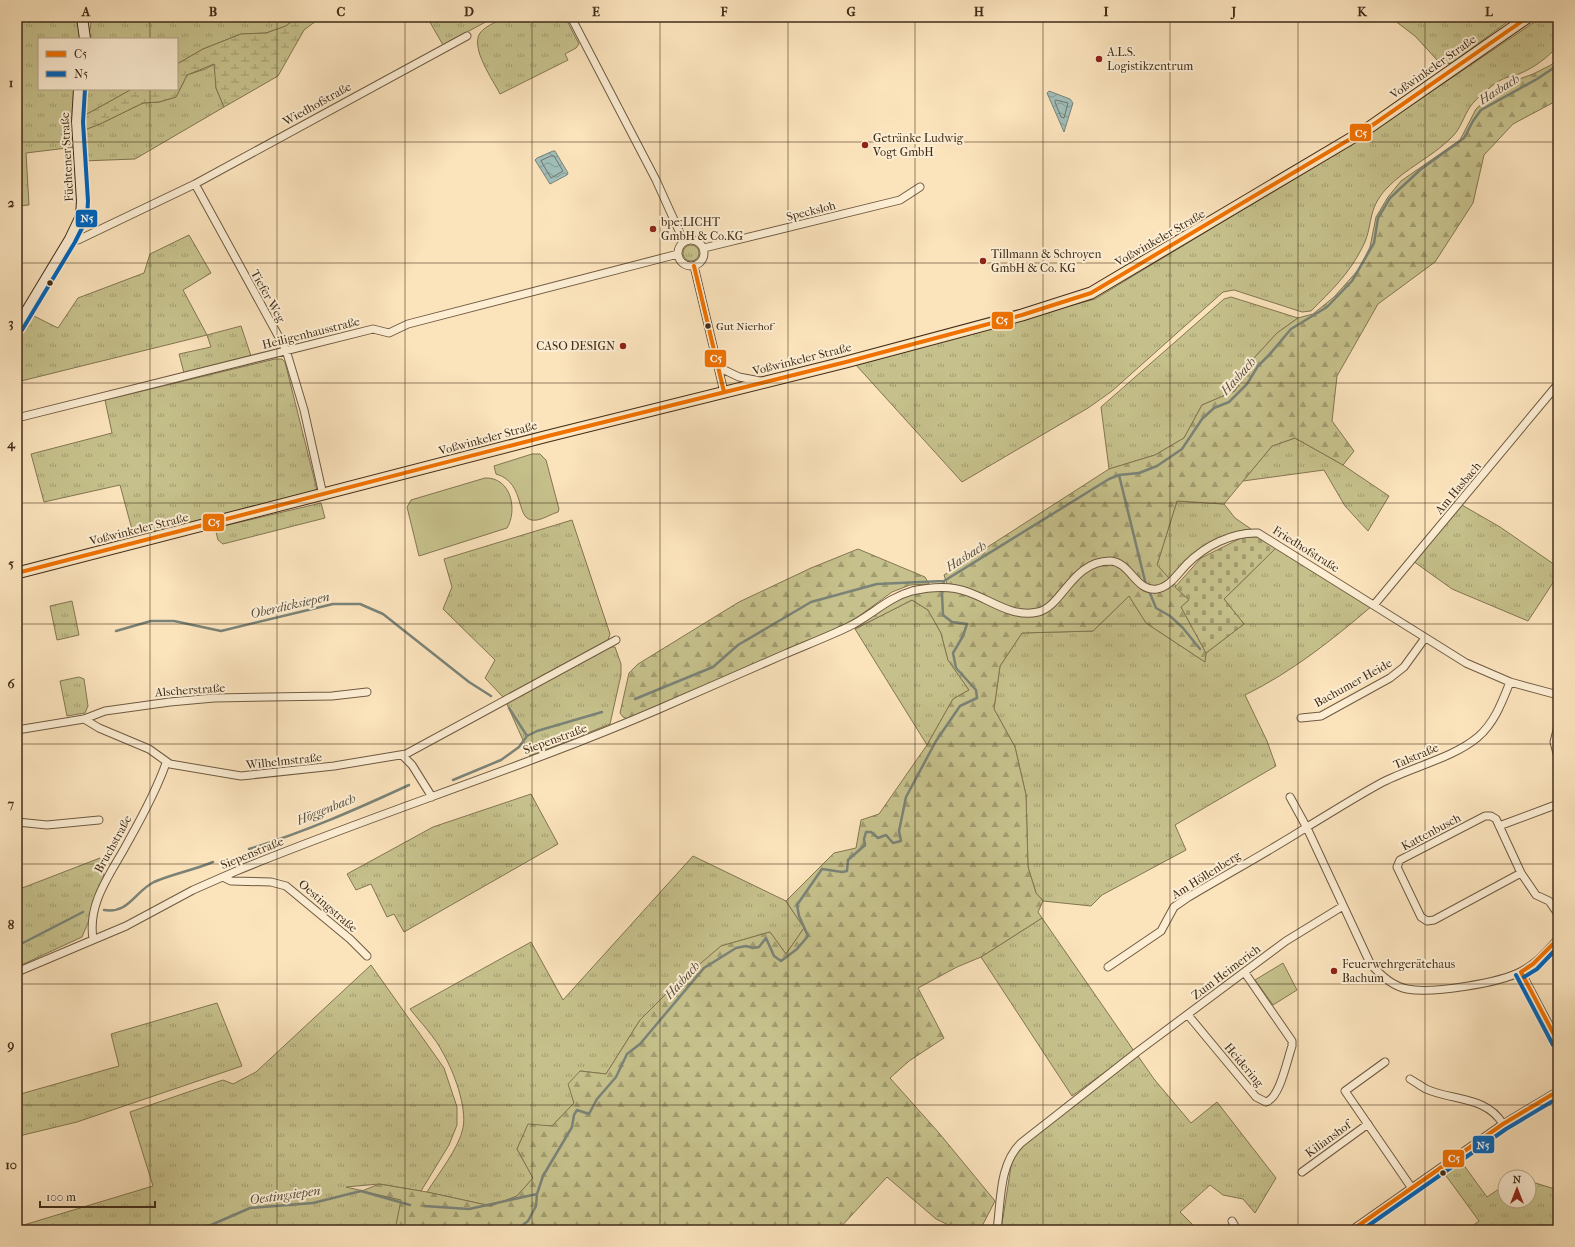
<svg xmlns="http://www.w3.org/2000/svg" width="1575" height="1247" font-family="'IM FELL French Canon',serif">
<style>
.grass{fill:url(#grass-tufts);stroke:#837652}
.forest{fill:url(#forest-firs);stroke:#837652}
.wetland{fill:url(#wetland-marsh);stroke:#837652}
.cemetery{fill:url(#cemetery-stones);stroke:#837652}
.park{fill:#c6c18c;stroke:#837652}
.water{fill:url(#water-waves);stroke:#7a8378}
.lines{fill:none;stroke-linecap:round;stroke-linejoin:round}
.shore{stroke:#707468;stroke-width:1}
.stream{stroke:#7a8378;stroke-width:2.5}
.street-casing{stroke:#6f5a41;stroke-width:9}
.secondary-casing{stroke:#402c18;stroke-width:12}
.primary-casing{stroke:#402c18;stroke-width:13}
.street{stroke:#fcedd3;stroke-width:7}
.secondary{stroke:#fcedd3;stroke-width:10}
.primary{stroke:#fbe3bc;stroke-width:11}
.bus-1-casing{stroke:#fcedd3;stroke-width:7}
.bus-2-casing{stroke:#fcedd3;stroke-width:7}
.bus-1{stroke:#f07200;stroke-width:4}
.bus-2{stroke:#0065bd;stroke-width:4}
.grid{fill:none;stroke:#402c18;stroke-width:1;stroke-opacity:0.55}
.poi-dot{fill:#8f2418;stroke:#fcedd3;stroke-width:1.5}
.bus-dot{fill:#402c18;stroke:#fcedd3;stroke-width:1.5}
.labels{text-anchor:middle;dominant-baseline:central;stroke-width:4;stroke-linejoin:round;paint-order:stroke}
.bus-label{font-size:11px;fill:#402c18;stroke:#fcedd3;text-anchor:start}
.poi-label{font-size:12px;fill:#402c18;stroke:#fcedd3;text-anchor:start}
.street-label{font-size:12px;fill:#402c18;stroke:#fcedd3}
.water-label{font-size:13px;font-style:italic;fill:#585040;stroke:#fcedd3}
.line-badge{stroke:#fcedd3;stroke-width:1.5}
.badge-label{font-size:11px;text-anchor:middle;font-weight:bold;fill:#fff}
.neatline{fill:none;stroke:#402c18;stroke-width:1.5}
.grid-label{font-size:13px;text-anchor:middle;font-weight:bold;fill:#402c18}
</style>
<defs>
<pattern id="grass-tufts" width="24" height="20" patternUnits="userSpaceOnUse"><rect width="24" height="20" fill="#c6c18c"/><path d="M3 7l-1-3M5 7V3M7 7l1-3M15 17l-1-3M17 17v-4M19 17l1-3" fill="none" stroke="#a29d71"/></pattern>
<pattern id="forest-firs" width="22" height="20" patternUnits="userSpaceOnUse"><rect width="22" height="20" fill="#c6c18c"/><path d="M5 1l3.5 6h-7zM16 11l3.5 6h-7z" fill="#a29d71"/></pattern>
<pattern id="wetland-marsh" width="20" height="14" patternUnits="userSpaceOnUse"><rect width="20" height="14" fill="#c6c18c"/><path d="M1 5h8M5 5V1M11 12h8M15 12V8" fill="none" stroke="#a29d71"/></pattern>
<pattern id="cemetery-stones" width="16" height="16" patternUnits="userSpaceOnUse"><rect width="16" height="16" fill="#c6c18c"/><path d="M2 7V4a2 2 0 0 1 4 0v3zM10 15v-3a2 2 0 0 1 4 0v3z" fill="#a29d71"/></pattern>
<pattern id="water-waves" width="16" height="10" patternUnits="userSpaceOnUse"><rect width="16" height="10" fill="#a0bdb8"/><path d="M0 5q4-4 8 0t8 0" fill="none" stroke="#849a95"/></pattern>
</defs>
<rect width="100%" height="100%" fill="#fbe3bc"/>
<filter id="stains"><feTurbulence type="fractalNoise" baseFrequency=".005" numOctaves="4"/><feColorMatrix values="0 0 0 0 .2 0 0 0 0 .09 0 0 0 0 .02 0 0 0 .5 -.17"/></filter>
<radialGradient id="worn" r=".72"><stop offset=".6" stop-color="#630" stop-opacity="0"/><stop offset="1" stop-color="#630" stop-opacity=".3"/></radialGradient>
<!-- grass -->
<path class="grass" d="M 17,17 L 78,17 L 82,39 L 39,39 L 39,89 L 76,89 L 75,147 L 26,153 L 29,205 L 17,206 Z
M 85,17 L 297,17 L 286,26 L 266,33 L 241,34 L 203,49 L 177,64 L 177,39 L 88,39 L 91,23 Z
M 427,17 L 493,17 L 493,18 L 443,45 Z
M 507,17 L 565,17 L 579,44 L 576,48 L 565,54 L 568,60 L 500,94 C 493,80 470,48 480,33 C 486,25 499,21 507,17 Z
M 1390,17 L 1514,17 L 1452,63 L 1446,64 L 1438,61 L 1415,36 Z
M 1542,17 L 1558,17 L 1558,46 C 1547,58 1535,67 1519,74 C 1513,76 1505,77 1499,81 C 1490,87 1477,97 1470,107 C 1463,117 1461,129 1451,138 C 1432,157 1406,168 1387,188 C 1366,210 1374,226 1362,248 C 1349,274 1331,291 1311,311 L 1302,312 L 1234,290 L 1223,292 L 1112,391 L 1088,408 L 962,482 L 856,365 L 1095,299 L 1374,130 Z
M 215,64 L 216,88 L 224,107 L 135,159 L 82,161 L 79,132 L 100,124 L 143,103 L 159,102 L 176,97 L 187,75 L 205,69 Z
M 82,89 L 132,89 L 80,118 Z
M 189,235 L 211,273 L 183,290 L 207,335 L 241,326 L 251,356 L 184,373 L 179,354 L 211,347 L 207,335 L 17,382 L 17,339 L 32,315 L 58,328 L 78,298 L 144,273 L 150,254 Z
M683 253a8 8 0 1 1 16 0a8 8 0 1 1-16 0Z
M 1231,297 L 1298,318 L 1277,333 L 1254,358 L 1235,391 L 1202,405 L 1184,438 L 1155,455 L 1109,469 L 1101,407 L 1224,299 Z
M 275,359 L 282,359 L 285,362 L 317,490 L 134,537 L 120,485 L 44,502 L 31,454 L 112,433 L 105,400 Z
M 1295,438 L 1343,465 L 1389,496 L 1368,531 L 1345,506 L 1324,470 L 1243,481 L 1272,446 Z
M 1177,501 L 1224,504 L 1235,518 L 1251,529 C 1214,534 1192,552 1170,580 L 1157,565 Z
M 321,503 L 325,518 L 223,544 L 218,540 L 215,528 Z
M 1462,505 L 1500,527 L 1558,567 L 1558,575 L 1528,621 L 1452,589 L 1413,561 Z
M 572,520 L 610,634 L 608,640 L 503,697 L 485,678 L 495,660 L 443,609 L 452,587 L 444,559 Z
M 1278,546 L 1372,606 C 1332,640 1292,672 1245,695 L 1267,741 L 1276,766 L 1175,825 L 1186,850 L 1102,895 L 1091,906 L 1043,901 L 1036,893 L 1028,867 L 1026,795 L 1015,747 L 994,709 L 1000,666 L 1022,633 L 1093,631 L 1129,596 L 1146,623 L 1205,662 L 1206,653 L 1244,624 L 1224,599 Z
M 912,600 L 928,610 L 941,633 L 948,660 L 969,690 L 953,699 L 927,745 L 855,629 Z
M 72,601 L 79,635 L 57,640 L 50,606 Z
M 608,647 L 615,647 L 621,664 L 621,675 L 610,724 L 530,756 L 506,702 Z
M 79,677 L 84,679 L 88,706 L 85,713 L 67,716 L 60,681 Z
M 531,794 L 558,844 L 404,932 L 394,914 L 387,917 L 371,884 L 356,890 L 347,874 L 433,827 Z
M 693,856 L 786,901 L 804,928 L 786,954 L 770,932 L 721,946 L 640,1020 L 606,1074 L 580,1071 L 574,1103 L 552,1126 L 528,1125 L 517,1149 L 533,1178 L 517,1196 L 491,1206 L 427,1192 C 438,1174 459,1148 463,1128 C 467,1107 454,1072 443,1053 C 435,1037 421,1023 410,1009 L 531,942 L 563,1000 Z
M 100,858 L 104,875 L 93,901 L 90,918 L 82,937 L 17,967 L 17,890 Z
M 1042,918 L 1134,1051 L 1072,1096 L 981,957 Z
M 371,965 L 444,1068 L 457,1107 L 457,1125 L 449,1145 L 421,1191 L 379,1184 L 346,1187 L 402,1200 L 395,1230 L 17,1230 L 17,1227 L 153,1186 L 130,1112 L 223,1080 L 233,1084 L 256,1072 Z
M 217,1003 L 242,1066 L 77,1122 L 19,1136 L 17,1130 L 17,1095 L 119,1066 L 111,1034 Z
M 1138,1056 L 1154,1079 L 1191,1123 L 1217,1102 L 1276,1178 L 1255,1213 L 1243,1199 L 1223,1195 L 1210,1185 L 1180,1212 L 1198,1230 L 1001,1230 L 1012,1160 L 1024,1144 Z
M 1460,1160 L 1487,1197 L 1505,1185 L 1505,1201 L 1529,1201 L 1529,1181 L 1558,1190 L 1558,1230 L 1467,1230 L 1479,1221 L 1444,1173 Z"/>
<!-- forest -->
<path class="forest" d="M 1558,58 L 1558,100 L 1513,124 L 1484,155 L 1473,203 L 1435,262 L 1378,304 L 1337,376 L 1332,421 L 1354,451 L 1343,465 L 1295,438 L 1272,446 L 1224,504 L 1177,501 L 1157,565 L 1189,600 L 1181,607 L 1206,653 L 1205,662 L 1146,623 L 1129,596 L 1093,631 L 1022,633 L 1000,666 L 994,709 L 1015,747 L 1026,795 L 1028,867 L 1036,893 L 1043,901 L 1038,912 L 1042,918 L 981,957 L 957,967 L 918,988 L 944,1038 L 909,1061 L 890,1078 L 939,1133 L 995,1201 L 980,1230 L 959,1230 L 936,1219 L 887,1177 L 838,1230 L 395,1230 L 401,1200 L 362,1191 L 379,1184 L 427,1192 L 491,1206 L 517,1196 L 533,1178 L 517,1149 L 528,1124 L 552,1126 L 574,1103 L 568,1084 L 580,1071 L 606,1074 L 640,1020 L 675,985 L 721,946 L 770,932 L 786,954 L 804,928 L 786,901 L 834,853 L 856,848 L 861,820 L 879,814 L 927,745 L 953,699 L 969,690 L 948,660 L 941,633 L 928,610 L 912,600 L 855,629 L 896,599 L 931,589 L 949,590 L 944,575 L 1109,469 L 1155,455 L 1184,438 L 1202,405 L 1235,391 L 1254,358 L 1277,333 L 1298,318 L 1313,314 L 1334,297 L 1359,269 L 1370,247 L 1376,217 L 1388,197 L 1401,181 L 1460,140 L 1476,109 L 1503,85 L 1533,74 L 1551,65 Z
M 858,549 L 925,577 L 929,584 L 910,585 L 892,592 L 851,622 L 628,719 L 623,717 L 620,713 L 629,673 L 638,664 L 739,602 L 811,568 Z"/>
<!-- wetland -->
<path class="wetland" d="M 297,17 L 314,17 L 316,21 L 304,30 L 278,76 L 224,107 L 216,88 L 214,64 L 187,75 L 176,97 L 159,102 L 143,103 L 100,124 L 79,132 L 80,118 L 132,89 L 177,89 L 177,64 L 203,49 L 241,34 L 266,33 L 286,26 Z"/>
<!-- cemetery -->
<path class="cemetery" d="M 1243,537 L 1262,537 L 1278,546 L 1224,599 L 1244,624 L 1206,653 L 1181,607 L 1189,600 L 1175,587 L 1201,558 Z"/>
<!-- park -->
<path class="park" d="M 532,454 L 540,454 L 546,460 L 559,509 L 558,512 C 551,514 544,519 537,520 C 513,524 528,483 496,474 L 494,466 Z
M 485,478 C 511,477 518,510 507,528 L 419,556 L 407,507 L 411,500 Z
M 1283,963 L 1297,990 L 1273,1005 L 1255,980 Z"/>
<!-- water -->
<path class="water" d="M 1049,91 L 1070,99 L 1073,103 L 1064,132 L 1047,93 Z
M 553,151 L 555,151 L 568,173 L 567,175 L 550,184 L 535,160 L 537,158 Z"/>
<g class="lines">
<!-- shore -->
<path class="shore" d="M 1056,100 L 1068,103 L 1064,118 L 1061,117 L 1055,102 Z
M 551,156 L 554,156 L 563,171 L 551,178 L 541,161 Z"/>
<!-- stream -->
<path class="stream" d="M 1119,475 L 1145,581 L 1156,608 L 1170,616 L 1183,628 L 1200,649
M 116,631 L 151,621 L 174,621 L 221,631 L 333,604 L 360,604 L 383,614 L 469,682 L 491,696
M 635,699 L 713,667 L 738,645 L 811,602 L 877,584 L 944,581 L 1109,479 L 1119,475 L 1139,473 L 1157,466 L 1182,449 L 1202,419 L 1214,408 L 1229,402 L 1247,384 L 1258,366 L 1270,354 L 1291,329 L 1327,307 L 1352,281 L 1374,243 L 1378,218 L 1390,198 L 1420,170 L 1464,138 L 1473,121 L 1481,110 L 1537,79 L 1558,65
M 509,708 L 527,736
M 453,780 L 501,760 L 519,747 L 527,736 L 537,731 L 602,712
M 249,849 C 305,832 357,809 409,785
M 104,910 C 129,914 134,892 154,882 C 172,874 194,870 213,862
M 17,946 L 83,912
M 424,1206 L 469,1209 L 537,1194
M 186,1230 L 211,1225 L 250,1208 L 313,1203 L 361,1191 L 410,1205
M 516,1230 L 528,1221 L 536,1206 L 537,1194 L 543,1176 L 572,1127 L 574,1115 L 577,1110 L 589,1114 L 597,1099 L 616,1077 L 627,1054 L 640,1044 L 704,968 L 736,948 L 746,946 L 753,948 L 759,947 L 766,938 L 774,956 L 781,961 L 797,949 L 808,936 L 799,916 L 797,905 L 822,869 L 842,872 L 847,871 L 848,860 L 865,845 L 864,839 L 866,832 L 871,832 L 878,838 L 886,835 L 893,843 L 901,841 L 899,831 L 906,797 L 936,741 L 960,706 L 977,698 L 976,690 L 956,668 L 953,653 L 963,636 L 967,624 L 952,622 L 943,615 L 942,594 L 944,581"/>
<!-- street casing -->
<g class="street-casing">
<path id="street" d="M 571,17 L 656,180 L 684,242
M 195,184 L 286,350 L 304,410 L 323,495
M 70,239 L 78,240 L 195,184 L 467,36
M678 253a13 13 0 1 1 26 0a13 13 0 1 1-26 0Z
M 704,248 L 900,200 L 920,187
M 694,266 L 724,392
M 718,367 L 739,377 L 760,381
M 17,418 L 373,329 L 389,333 L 408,324 L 678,254
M 1374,605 L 1558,384
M 1301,718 L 1321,716 L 1390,678 L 1404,667 L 1425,638
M 84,719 L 99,728 L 149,749 L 170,764 L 241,776 L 334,766 L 406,754 L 616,640
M 1558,726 L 1554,742 L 1558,757
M 17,730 L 84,719 L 105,711 L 170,702 L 214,698 L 332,696 L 367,692
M 402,755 L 412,765 L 432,797
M 1290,797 L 1307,828 L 1370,963 C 1380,975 1392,986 1407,989 C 1432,994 1500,983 1522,971 C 1537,963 1547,951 1558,939
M 17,822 L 47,825 L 99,820
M 1499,826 L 1558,804
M 1521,873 L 1434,920 L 1427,921 L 1421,917 L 1397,867 L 1400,860 L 1485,816 L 1491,816 L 1496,819 L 1521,873 L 1536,895 L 1549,901 L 1558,914
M 223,877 L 231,881 L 271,882 L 286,886 L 350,939 L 367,956
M 93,939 C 87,901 113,871 129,840 C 143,815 157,789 166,763
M 1108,967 L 1161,931 L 1174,907 L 1187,898 C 1227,874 1268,852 1307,827 C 1332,812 1357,796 1383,782 C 1412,767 1453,758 1478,737 C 1495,722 1502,702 1510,682
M 17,972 L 126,926 L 193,890 L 234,872 C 374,814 520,769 659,709 C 701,691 743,672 785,654 C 806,645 827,637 848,627 C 871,616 887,598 912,591 C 930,587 950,585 968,592 C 991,600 1012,618 1038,612 C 1062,607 1072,561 1110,561 C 1131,562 1135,592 1157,589 C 1170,587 1178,573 1187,564 C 1205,546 1232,532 1258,533 L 1466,663 L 1510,682 L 1558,695
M 1521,972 L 1558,1042
M 1188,1015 L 1256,1097 L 1266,1102 C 1280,1098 1287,1060 1292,1046 L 1292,1041 L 1245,973
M 1385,1062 L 1345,1091 L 1411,1187
M 1410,1079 C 1415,1082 1421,1086 1426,1089 C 1453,1101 1486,1096 1503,1124
M 1302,1172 L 1368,1124
M 1232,1221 L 1237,1230
M 997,1230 C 1001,1201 999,1164 1021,1143 L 1137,1052 L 1286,941 L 1343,906
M 1352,1230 L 1503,1124 L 1558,1091"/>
</g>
<!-- secondary casing -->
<g class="secondary-casing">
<path id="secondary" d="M 82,17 L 85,39
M 17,327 L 70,239 L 81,216 L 82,201 L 77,122 L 79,89"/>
</g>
<!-- primary casing -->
<g class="primary-casing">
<path id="primary" d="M 17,573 L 548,436 L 846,362 L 1022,315 L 1091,293 L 1367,129 L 1528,17"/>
</g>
<!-- street -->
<use href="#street" class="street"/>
<!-- secondary -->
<use href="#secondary" class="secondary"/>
<!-- primary -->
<use href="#primary" class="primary"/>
<!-- bus-1 casing -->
<g class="bus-1-casing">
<path id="bus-1" d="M 694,266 L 724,392
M 17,573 L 548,436 L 846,362 L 1022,315 L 1091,293 L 1367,129 L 1528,17
M 1521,972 L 1558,1042
M 1521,972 L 1533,964 L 1558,939
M 1352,1230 L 1503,1124 L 1558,1091"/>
</g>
<!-- bus-2 casing -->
<g class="bus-2-casing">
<path id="bus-2" d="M 22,330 L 75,242 L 87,218 L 88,201 L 83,122 L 85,89
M 1516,975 L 1553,1045
M 1524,977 L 1537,969 L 1558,947
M 1362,1230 L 1506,1129 L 1558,1098"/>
</g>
<!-- bus-1 -->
<use href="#bus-1" class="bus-1"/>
<!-- bus-2 -->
<use href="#bus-2" class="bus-2"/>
</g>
<!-- grid -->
<path class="grid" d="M 150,17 L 150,39M 277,17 L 277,1230M 405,17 L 405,1230M 532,17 L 532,1230M 660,17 L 660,1230M 788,17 L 788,1230M 915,17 L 915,1230M 1043,17 L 1043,1230M 1170,17 L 1170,1230M 1298,17 L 1298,1230M 1425,17 L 1425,1230M 150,89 L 150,1230M 17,142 L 1558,142M 17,263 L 1558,263M 17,383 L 1558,383M 17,503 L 1558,503M 17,624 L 1558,624M 17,744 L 1558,744M 17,864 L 1558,864M 17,984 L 1558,984M 17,1105 L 1558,1105"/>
<!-- markers -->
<g class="poi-dot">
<circle cx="1099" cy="59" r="4"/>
<circle cx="865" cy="145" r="4"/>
<circle cx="653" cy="229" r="4"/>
<circle cx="983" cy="261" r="4"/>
<circle cx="623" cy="346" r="4"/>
<circle cx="1334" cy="971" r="4"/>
</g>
<g class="bus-dot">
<circle cx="50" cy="283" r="3.5"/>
<circle cx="708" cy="326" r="3.5"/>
<circle cx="1443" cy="1173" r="3.5"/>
</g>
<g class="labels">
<!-- bus labels -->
<g class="bus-label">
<text x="716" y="326">Gut Nierhof</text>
</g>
<!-- poi labels -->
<g class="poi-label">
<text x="1107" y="52">A.L.S.<tspan x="1107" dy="14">Logistikzentrum</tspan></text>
<text x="873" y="138">Getränke Ludwig<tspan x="873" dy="14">Vogt GmbH</tspan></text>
<text x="661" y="222">bpe:LICHT<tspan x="661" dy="14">GmbH &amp; Co.KG</tspan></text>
<text x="991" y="254">Tillmann &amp; Schroyen<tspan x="991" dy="14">GmbH &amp; Co. KG</tspan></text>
<text x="615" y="346" text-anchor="end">CASO DESIGN</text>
<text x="1342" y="964">Feuerwehrgerätehaus<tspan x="1342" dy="14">Bachum</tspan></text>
</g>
<!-- street labels -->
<g class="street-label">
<text transform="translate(1433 67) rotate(-35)">Voßwinkeler Straße</text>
<text transform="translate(317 104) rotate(-29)">Wiedhofstraße</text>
<text transform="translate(67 157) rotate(-93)">Füchtener Straße</text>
<text transform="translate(811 211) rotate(-14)">Specksloh</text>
<text transform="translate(1160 238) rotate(-30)">Voßwinkeler Straße</text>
<text transform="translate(268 296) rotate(61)">Tiefer Weg</text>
<text transform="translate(311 333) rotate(-14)">Heiligenhausstraße</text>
<text transform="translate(802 359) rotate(-14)">Voßwinkeler Straße</text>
<text transform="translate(488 438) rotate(-15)">Voßwinkeler Straße</text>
<text transform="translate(1458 488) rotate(-50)">Am Hasbach</text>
<text transform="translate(139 529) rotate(-14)">Voßwinkeler Straße</text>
<text transform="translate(1306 549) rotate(32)">Friedhofstraße</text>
<text transform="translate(1353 683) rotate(-29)">Bachumer Heide</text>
<text transform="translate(190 690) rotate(-4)">Alscherstraße</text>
<text transform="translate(555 739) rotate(-20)">Siepenstraße</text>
<text transform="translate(1416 756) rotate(-23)">Talstraße</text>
<text transform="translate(284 761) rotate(-6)">Wilhelmstraße</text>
<text transform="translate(1431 832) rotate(-28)">Kattenbusch</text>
<text transform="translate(113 844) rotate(-61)">Bruchstraße</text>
<text transform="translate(252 853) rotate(-22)">Siepenstraße</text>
<text transform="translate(1206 875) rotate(-32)">Am Höllenberg</text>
<text transform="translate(328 906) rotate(41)">Oestingstraße</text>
<text transform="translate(1226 972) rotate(-37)">Zum Heimerich</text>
<text transform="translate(1244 1065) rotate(50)">Heidering</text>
<text transform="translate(1328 1139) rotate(-36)">Kilianshof</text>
</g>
<!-- water labels -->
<g class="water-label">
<text transform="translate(1499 89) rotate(-32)">Hasbach</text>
<text transform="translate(1238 376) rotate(-48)">Hasbach</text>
<text transform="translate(966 556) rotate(-32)">Hasbach</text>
<text transform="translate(290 605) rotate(-13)">Oberdicksiepen</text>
<text transform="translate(326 809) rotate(-22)">Höggenbach</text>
<text transform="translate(682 980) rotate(-48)">Hasbach</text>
<text transform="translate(285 1195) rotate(-8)">Oestingsiepen</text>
</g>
</g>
<g class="line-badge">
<rect x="1349" y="123" width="23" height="19" rx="4" fill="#f07200"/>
<rect x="75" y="209" width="23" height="19" rx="4" fill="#0065bd"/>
<rect x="991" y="311" width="23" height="19" rx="4" fill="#f07200"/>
<rect x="704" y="349" width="23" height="19" rx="4" fill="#f07200"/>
<rect x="202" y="513" width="23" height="19" rx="4" fill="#f07200"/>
<rect x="1472" y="1135" width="23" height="19" rx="4" fill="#0065bd"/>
<rect x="1442" y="1149" width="23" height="19" rx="4" fill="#f07200"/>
</g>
<g class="badge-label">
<text x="1361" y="137">C5</text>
<text x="87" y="222">N5</text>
<text x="1002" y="324">C5</text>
<text x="716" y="362">C5</text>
<text x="214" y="526">C5</text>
<text x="1483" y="1149">N5</text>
<text x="1454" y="1162">C5</text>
</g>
<!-- margin -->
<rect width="1575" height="1247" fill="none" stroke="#fbe3bc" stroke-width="44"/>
<!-- legend -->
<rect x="38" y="38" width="140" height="52" fill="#fcedd3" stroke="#b1a088"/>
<rect x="46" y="51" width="20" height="6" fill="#f07200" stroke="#b1a088"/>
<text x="74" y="58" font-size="12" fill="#402c18">C5</text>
<rect x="46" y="71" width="20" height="6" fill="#0065bd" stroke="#b1a088"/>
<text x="74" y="78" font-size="12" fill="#402c18">N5</text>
<!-- north arrow -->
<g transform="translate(1517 1189)"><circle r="19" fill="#fcedd3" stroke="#b1a088"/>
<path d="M0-3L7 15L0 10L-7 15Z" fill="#8f2418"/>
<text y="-6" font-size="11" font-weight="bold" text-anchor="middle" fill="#402c18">N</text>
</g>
<!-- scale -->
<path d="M40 1201v6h115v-6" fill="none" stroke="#402c18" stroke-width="2"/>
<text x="46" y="1201" font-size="12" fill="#402c18" stroke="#fcedd3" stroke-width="3" paint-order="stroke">100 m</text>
<rect x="22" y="22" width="1531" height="1203" class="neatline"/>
<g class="grid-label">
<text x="86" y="16">A</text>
<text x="213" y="16">B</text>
<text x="341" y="16">C</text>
<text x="469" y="16">D</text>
<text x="596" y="16">E</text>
<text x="724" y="16">F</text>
<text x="851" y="16">G</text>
<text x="979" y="16">H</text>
<text x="1106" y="16">I</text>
<text x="1234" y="16">J</text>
<text x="1362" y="16">K</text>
<text x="1489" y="16">L</text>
<text x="11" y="87">1</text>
<text x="11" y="207">2</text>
<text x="11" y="327">3</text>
<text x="11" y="448">4</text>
<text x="11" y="568">5</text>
<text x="11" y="688">6</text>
<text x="11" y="808">7</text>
<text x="11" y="929">8</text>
<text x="11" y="1049">9</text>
<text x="11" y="1169">10</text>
</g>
<rect width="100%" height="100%" filter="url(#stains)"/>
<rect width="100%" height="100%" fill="url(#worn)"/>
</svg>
